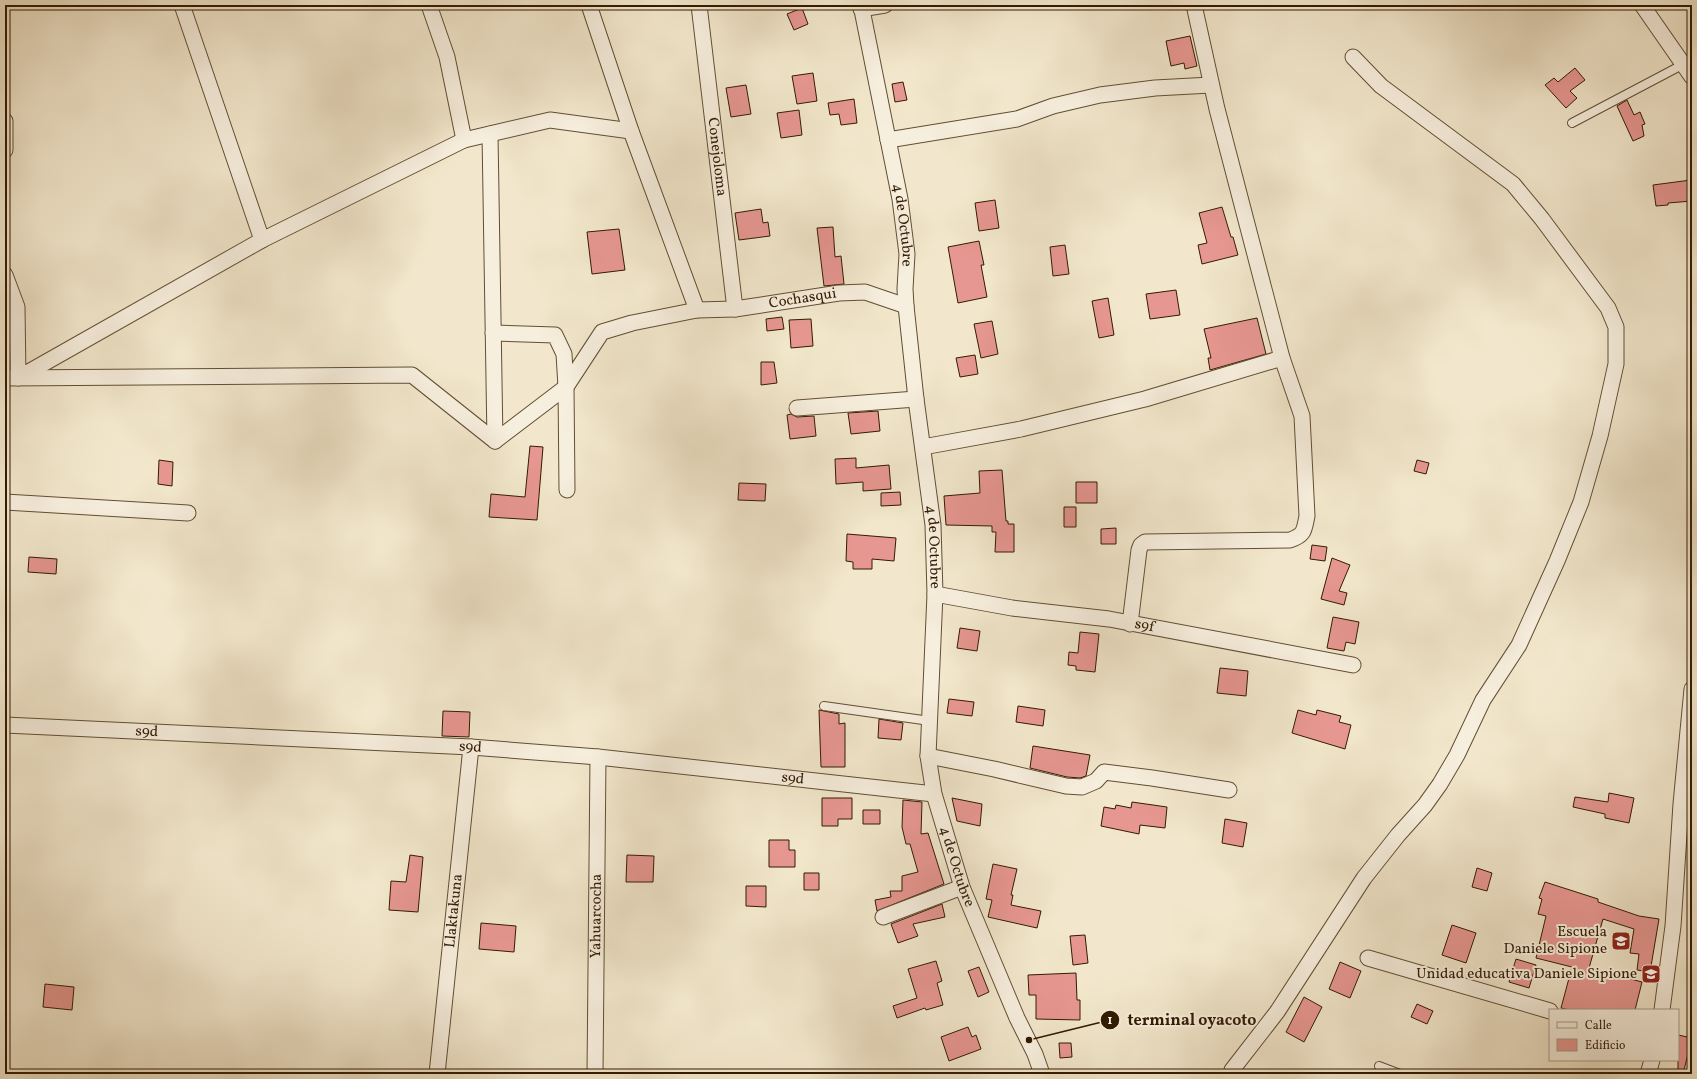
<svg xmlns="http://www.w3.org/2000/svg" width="1697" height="1079" font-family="Vollkorn,serif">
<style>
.building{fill:#e79791;stroke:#321b00}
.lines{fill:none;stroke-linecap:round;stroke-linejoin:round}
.service-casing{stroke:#624e33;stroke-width:10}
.minor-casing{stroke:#624e33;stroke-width:17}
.service{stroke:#f7efde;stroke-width:8}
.minor{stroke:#f7efde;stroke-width:15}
.labels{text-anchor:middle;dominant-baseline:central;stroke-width:4;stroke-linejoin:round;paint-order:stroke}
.street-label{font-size:15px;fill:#321b00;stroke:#f7efde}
.poi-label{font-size:15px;fill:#321b00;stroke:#f7efde;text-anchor:end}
.leader{fill:none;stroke:#321b00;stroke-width:1.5}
.callout-dot{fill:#321b00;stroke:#f7efde;stroke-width:1.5}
.mark-label{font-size:12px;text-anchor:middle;font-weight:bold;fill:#fff}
.callout-label{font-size:16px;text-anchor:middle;font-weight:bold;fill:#321b00;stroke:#f7efde;stroke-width:4;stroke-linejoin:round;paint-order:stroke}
</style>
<rect width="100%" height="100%" fill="#f2e7cc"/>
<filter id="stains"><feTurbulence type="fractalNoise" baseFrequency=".005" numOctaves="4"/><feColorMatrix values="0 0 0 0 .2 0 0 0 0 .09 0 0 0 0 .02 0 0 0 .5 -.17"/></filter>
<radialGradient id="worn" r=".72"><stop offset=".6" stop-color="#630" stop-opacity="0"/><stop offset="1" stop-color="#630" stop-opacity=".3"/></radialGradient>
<!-- building -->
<path class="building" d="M 802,8 L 808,24 L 794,30 L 787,14 Z
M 1190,36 L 1197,66 L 1185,69 L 1184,63 L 1171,66 L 1166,41 Z
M 1575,68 L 1585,80 L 1570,91 L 1577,98 L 1566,108 L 1545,85 L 1554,78 L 1558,82 Z
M 813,73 L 817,101 L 797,104 L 792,76 Z
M 903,82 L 907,100 L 895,102 L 892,84 Z
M 746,85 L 751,114 L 731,117 L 726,88 Z
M 854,99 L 857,123 L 841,125 L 839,114 L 830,115 L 828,103 Z
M 1627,100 L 1634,115 L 1640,112 L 1645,124 L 1642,125 L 1644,136 L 1633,141 L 1617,106 Z
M 799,110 L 802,135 L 781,138 L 777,113 Z
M 1691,180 L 1692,201 L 1668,203 L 1668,205 L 1656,206 L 1653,185 Z
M 995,200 L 999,228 L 979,231 L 975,203 Z
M 1222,207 L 1231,237 L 1233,237 L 1238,255 L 1202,264 L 1198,245 L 1207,243 L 1199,213 Z
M 761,209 L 763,223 L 768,222 L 770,236 L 739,240 L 735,213 Z
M 833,227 L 835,257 L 841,256 L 844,284 L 824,286 L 817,228 Z
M 619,229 L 625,270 L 592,274 L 587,232 Z
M 979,241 L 984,265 L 981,265 L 987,297 L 958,303 L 948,247 Z
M 1065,245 L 1069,274 L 1053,276 L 1050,247 Z
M 1176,290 L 1180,315 L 1150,319 L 1146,294 Z
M 1108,298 L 1114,335 L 1099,338 L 1092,301 Z
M 782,317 L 784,329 L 767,331 L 766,319 Z
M 1257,318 L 1266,354 L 1210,370 L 1208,358 L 1211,358 L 1204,329 Z
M 811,319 L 813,346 L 791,348 L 789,320 Z
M 992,321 L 998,354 L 981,358 L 974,324 Z
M 975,355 L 978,374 L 960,377 L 956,358 Z
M 761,362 L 774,362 L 777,383 L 761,385 Z
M 878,411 L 880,431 L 851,434 L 848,413 Z
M 791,414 L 797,417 L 814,416 L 816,436 L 790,439 L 787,415 Z
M 530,446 L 543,447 L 537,520 L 489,517 L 491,494 L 525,497 Z
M 856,458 L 856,468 L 889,465 L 891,489 L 863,491 L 863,482 L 836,484 L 835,459 Z
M 159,460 L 173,462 L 172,486 L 158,484 Z
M 1417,460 L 1429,463 L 1426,474 L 1414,471 Z
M 1002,470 L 1006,521 L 1008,521 L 1008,524 L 1014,524 L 1014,552 L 995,552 L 996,532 L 992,532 L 992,526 L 946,525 L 944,496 L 980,493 L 979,471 Z
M 1076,482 L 1097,482 L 1097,503 L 1076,503 Z
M 739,483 L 766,484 L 765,501 L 738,500 Z
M 900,492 L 901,505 L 881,506 L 881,493 Z
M 1064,507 L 1076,507 L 1076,527 L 1064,527 Z
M 1116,528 L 1116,544 L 1101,544 L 1101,529 Z
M 847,534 L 896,538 L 894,561 L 872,559 L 872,569 L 853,569 L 853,562 L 846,561 Z
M 1312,545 L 1327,547 L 1325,561 L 1310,559 Z
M 29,557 L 57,559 L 56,574 L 28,572 Z
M 1332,558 L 1350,565 L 1339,591 L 1347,593 L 1344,605 L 1321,599 Z
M 1333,617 L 1359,622 L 1355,644 L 1346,642 L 1344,651 L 1327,648 Z
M 960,628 L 980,631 L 977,651 L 957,648 Z
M 1080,632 L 1099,634 L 1095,672 L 1076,670 L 1076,666 L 1068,665 L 1069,652 L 1078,653 Z
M 1220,668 L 1248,671 L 1246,696 L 1217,693 Z
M 949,699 L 974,702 L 972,716 L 947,713 Z
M 1018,706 L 1045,710 L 1043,726 L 1016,722 Z
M 819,710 L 839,714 L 839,724 L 845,723 L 845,767 L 821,767 Z
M 1298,710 L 1316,715 L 1317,710 L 1341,716 L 1339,722 L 1351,725 L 1345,749 L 1292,733 Z
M 443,711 L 470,712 L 469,737 L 442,736 Z
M 879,719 L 903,723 L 901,740 L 878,738 Z
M 1033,746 L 1090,755 L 1086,776 L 1080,778 L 1067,777 L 1030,768 Z
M 1609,793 L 1634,798 L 1629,823 L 1605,818 L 1605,814 L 1573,807 L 1575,797 L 1608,802 Z
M 822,798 L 852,798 L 852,819 L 838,819 L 838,826 L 822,826 Z
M 952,798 L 982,804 L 980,826 L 957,821 Z
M 903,800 L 922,802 L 921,834 L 928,833 L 944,884 L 877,911 L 875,900 L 891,897 L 890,891 L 902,891 L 902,876 L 918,872 L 910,844 L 906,844 L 902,827 Z
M 1132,802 L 1167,807 L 1165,828 L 1140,825 L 1139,834 L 1101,826 L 1104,807 L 1115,809 L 1116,805 L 1131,808 Z
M 863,810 L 880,810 L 880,824 L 863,824 Z
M 1225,819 L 1247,823 L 1243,847 L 1222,843 Z
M 769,840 L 789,840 L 789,850 L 795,850 L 795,867 L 769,867 Z
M 410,855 L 423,857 L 418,912 L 389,910 L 391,881 L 406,882 Z
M 627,855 L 654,856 L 653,882 L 626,882 Z
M 993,864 L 1017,869 L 1011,895 L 1013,895 L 1011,905 L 1041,911 L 1037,928 L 988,917 L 992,900 L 986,899 Z
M 1477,868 L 1492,873 L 1487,891 L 1472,887 Z
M 804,873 L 819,873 L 819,890 L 804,890 Z
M 1545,882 L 1598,899 L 1598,902 L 1639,916 L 1659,919 L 1650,972 L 1637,970 L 1639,954 L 1630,953 L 1634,929 L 1603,919 L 1589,968 L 1642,982 L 1635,1010 L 1570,1010 L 1561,1008 L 1572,967 L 1536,958 L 1546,916 L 1538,914 L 1542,899 L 1539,898 Z
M 746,886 L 766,886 L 766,907 L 746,906 Z
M 942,904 L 945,917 L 913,924 L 918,936 L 898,943 L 891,924 Z
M 481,923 L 516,926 L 514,952 L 479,949 Z
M 1452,925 L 1476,933 L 1466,963 L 1442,955 Z
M 1085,935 L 1088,963 L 1073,965 L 1070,936 Z
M 1516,959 L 1536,965 L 1529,988 L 1509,982 Z
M 936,961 L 942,981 L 937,983 L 943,1005 L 926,1010 L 925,1008 L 897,1018 L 893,1006 L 917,998 L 908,969 Z
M 1340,962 L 1361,971 L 1350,998 L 1329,989 Z
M 979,967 L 989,992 L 978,997 L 968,971 Z
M 1076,973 L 1077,1000 L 1080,1000 L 1080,1020 L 1036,1019 L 1036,995 L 1029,995 L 1028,975 Z
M 45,984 L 74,987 L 72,1010 L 43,1007 Z
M 1304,997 L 1322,1007 L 1304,1042 L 1286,1032 Z
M 1417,1004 L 1433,1011 L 1427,1024 L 1411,1017 Z
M 968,1027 L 972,1037 L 976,1035 L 981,1049 L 949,1061 L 941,1037 Z
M 1678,1035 L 1692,1038 L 1683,1074 L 1678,1074 Z
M 1059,1043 L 1071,1043 L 1072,1057 L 1060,1058 Z"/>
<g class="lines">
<!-- service casing -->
<g class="service-casing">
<path id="service" d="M 1572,123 L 1684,64
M 824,706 L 930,721
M 1379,1066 L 1400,1074"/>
</g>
<!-- minor casing -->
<g class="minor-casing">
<g id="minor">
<path d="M 589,5 L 631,131 L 697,310"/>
<path id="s1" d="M 699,5 L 735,309"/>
<path id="s2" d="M 861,5 L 900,199 L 907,254 L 905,289 L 906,306 L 916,399 L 933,525 L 935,594 L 928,756 L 934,794 L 962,887 L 1017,1018 L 1035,1054 L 1042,1074"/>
<path d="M 1642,5 L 1692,77"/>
<path d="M 861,9 L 885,5"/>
<path d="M 5,121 L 5,150"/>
<path d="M 490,134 L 495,441"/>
<path d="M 464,140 L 550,120 L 631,131"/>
<path d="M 888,140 L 1017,119 L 1053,106 L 1100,95 L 1155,88 L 1211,85"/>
<path d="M 262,240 L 464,140 L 447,57 L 429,5"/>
<path d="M 5,275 L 17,307 L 18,378 L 262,240 L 182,5"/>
<path d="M 493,333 L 555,335 L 564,354 L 566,387 L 567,490"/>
<path id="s3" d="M 5,378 L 412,375 L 495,441 L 566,387 L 602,332 L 632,323 L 697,310 L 735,309 L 839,293 L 865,292 L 906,306"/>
<path d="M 797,408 L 916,399"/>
<path d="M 923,447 L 1021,429 L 1145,399 L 1282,358"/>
<path d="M 5,502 L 188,513"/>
<path id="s4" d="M 935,594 L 1012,608 L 1109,619 L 1353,665"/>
<path d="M 1130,624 L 1139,550 L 1141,545 L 1145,542 L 1290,540 C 1305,535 1304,530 1307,516 L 1302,416 L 1282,358 L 1217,109 L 1194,5"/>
<path id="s5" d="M 5,725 L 471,747 L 598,757 L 934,794"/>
<path d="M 928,756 L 994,769 L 1066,786 L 1082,787 L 1096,781 L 1104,772 L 1152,778 L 1229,790"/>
<path d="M 883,917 L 962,887"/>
<path d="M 1368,958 L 1550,1011"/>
<path d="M 1662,1010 L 1673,926 L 1681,804 L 1692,689"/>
<path id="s6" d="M 437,1074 L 471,747"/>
<path id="s7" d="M 595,1074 L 598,757"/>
<path d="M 1231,1074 L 1232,1070 L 1277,1012 L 1364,878 L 1398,835 L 1425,805 L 1440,784 L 1457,755 L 1483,700 L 1519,645 L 1557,561 L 1581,502 L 1600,436 L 1616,364 L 1616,327 L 1608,308 L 1542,219 L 1513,184 L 1381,86 L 1353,57"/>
<path d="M 1648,1074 L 1652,1060"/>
</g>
</g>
<!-- service -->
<use href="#service" class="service"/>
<!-- minor -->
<use href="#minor" class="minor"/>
</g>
<!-- icons -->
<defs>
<g id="school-square" transform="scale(1)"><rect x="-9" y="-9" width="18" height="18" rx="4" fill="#8f2418" stroke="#f7efde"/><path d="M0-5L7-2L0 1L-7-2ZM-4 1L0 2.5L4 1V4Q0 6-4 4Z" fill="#fff"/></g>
</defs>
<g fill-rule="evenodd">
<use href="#school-square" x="1621" y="941"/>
<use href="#school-square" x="1651" y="974"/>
</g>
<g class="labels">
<!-- street labels -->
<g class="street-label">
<text stroke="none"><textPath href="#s1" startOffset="153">Conejoloma</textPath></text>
<text stroke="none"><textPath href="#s2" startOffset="224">4 de Octubre</textPath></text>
<text stroke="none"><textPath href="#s3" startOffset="872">Cochasqui</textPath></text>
<text stroke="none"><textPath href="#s2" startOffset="548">4 de Octubre</textPath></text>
<text stroke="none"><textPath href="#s4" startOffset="212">s9f</textPath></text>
<text stroke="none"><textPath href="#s5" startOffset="142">s9d</textPath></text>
<text stroke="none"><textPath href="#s5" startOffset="466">s9d</textPath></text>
<text stroke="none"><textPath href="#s5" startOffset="790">s9d</textPath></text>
<text stroke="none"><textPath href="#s2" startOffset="872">4 de Octubre</textPath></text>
<text stroke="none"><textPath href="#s6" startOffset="164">Llaktakuna</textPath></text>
<text stroke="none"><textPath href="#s7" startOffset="158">Yahuarcocha</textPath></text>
</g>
<!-- poi labels -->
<g class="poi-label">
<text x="1607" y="932">Escuela<tspan x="1607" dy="17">Daniele Sipione</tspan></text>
<text x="1637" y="974">Unidad educativa Daniele Sipione</text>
</g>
</g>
<!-- callouts -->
<path class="leader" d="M1029 1040L1110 1020"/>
<g class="callout-dot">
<circle cx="1029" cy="1040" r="4"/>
<circle cx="1110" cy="1020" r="10"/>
</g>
<g class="mark-label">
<text x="1110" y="1024">1</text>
</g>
<g class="callout-label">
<text x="1192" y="1025">terminal oyacoto</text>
</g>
<!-- margin -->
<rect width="1697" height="1079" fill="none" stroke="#f2e7cc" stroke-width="20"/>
<rect x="6" y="6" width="1685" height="1067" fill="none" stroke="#321b00" stroke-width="2"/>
<rect x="10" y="10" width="1677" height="1059" fill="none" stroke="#321b00"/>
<!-- legend -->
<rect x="1549" y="1009" width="130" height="52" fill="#f7efde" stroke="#a89a85"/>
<rect x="1557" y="1022" width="20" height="6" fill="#f7efde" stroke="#a89a85"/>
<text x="1585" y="1029" font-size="12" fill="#321b00">Calle</text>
<rect x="1557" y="1039" width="20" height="12" fill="#e79791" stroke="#a89a85"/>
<text x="1585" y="1049" font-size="12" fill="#321b00">Edificio</text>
<rect width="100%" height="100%" filter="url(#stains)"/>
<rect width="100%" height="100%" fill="url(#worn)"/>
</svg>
